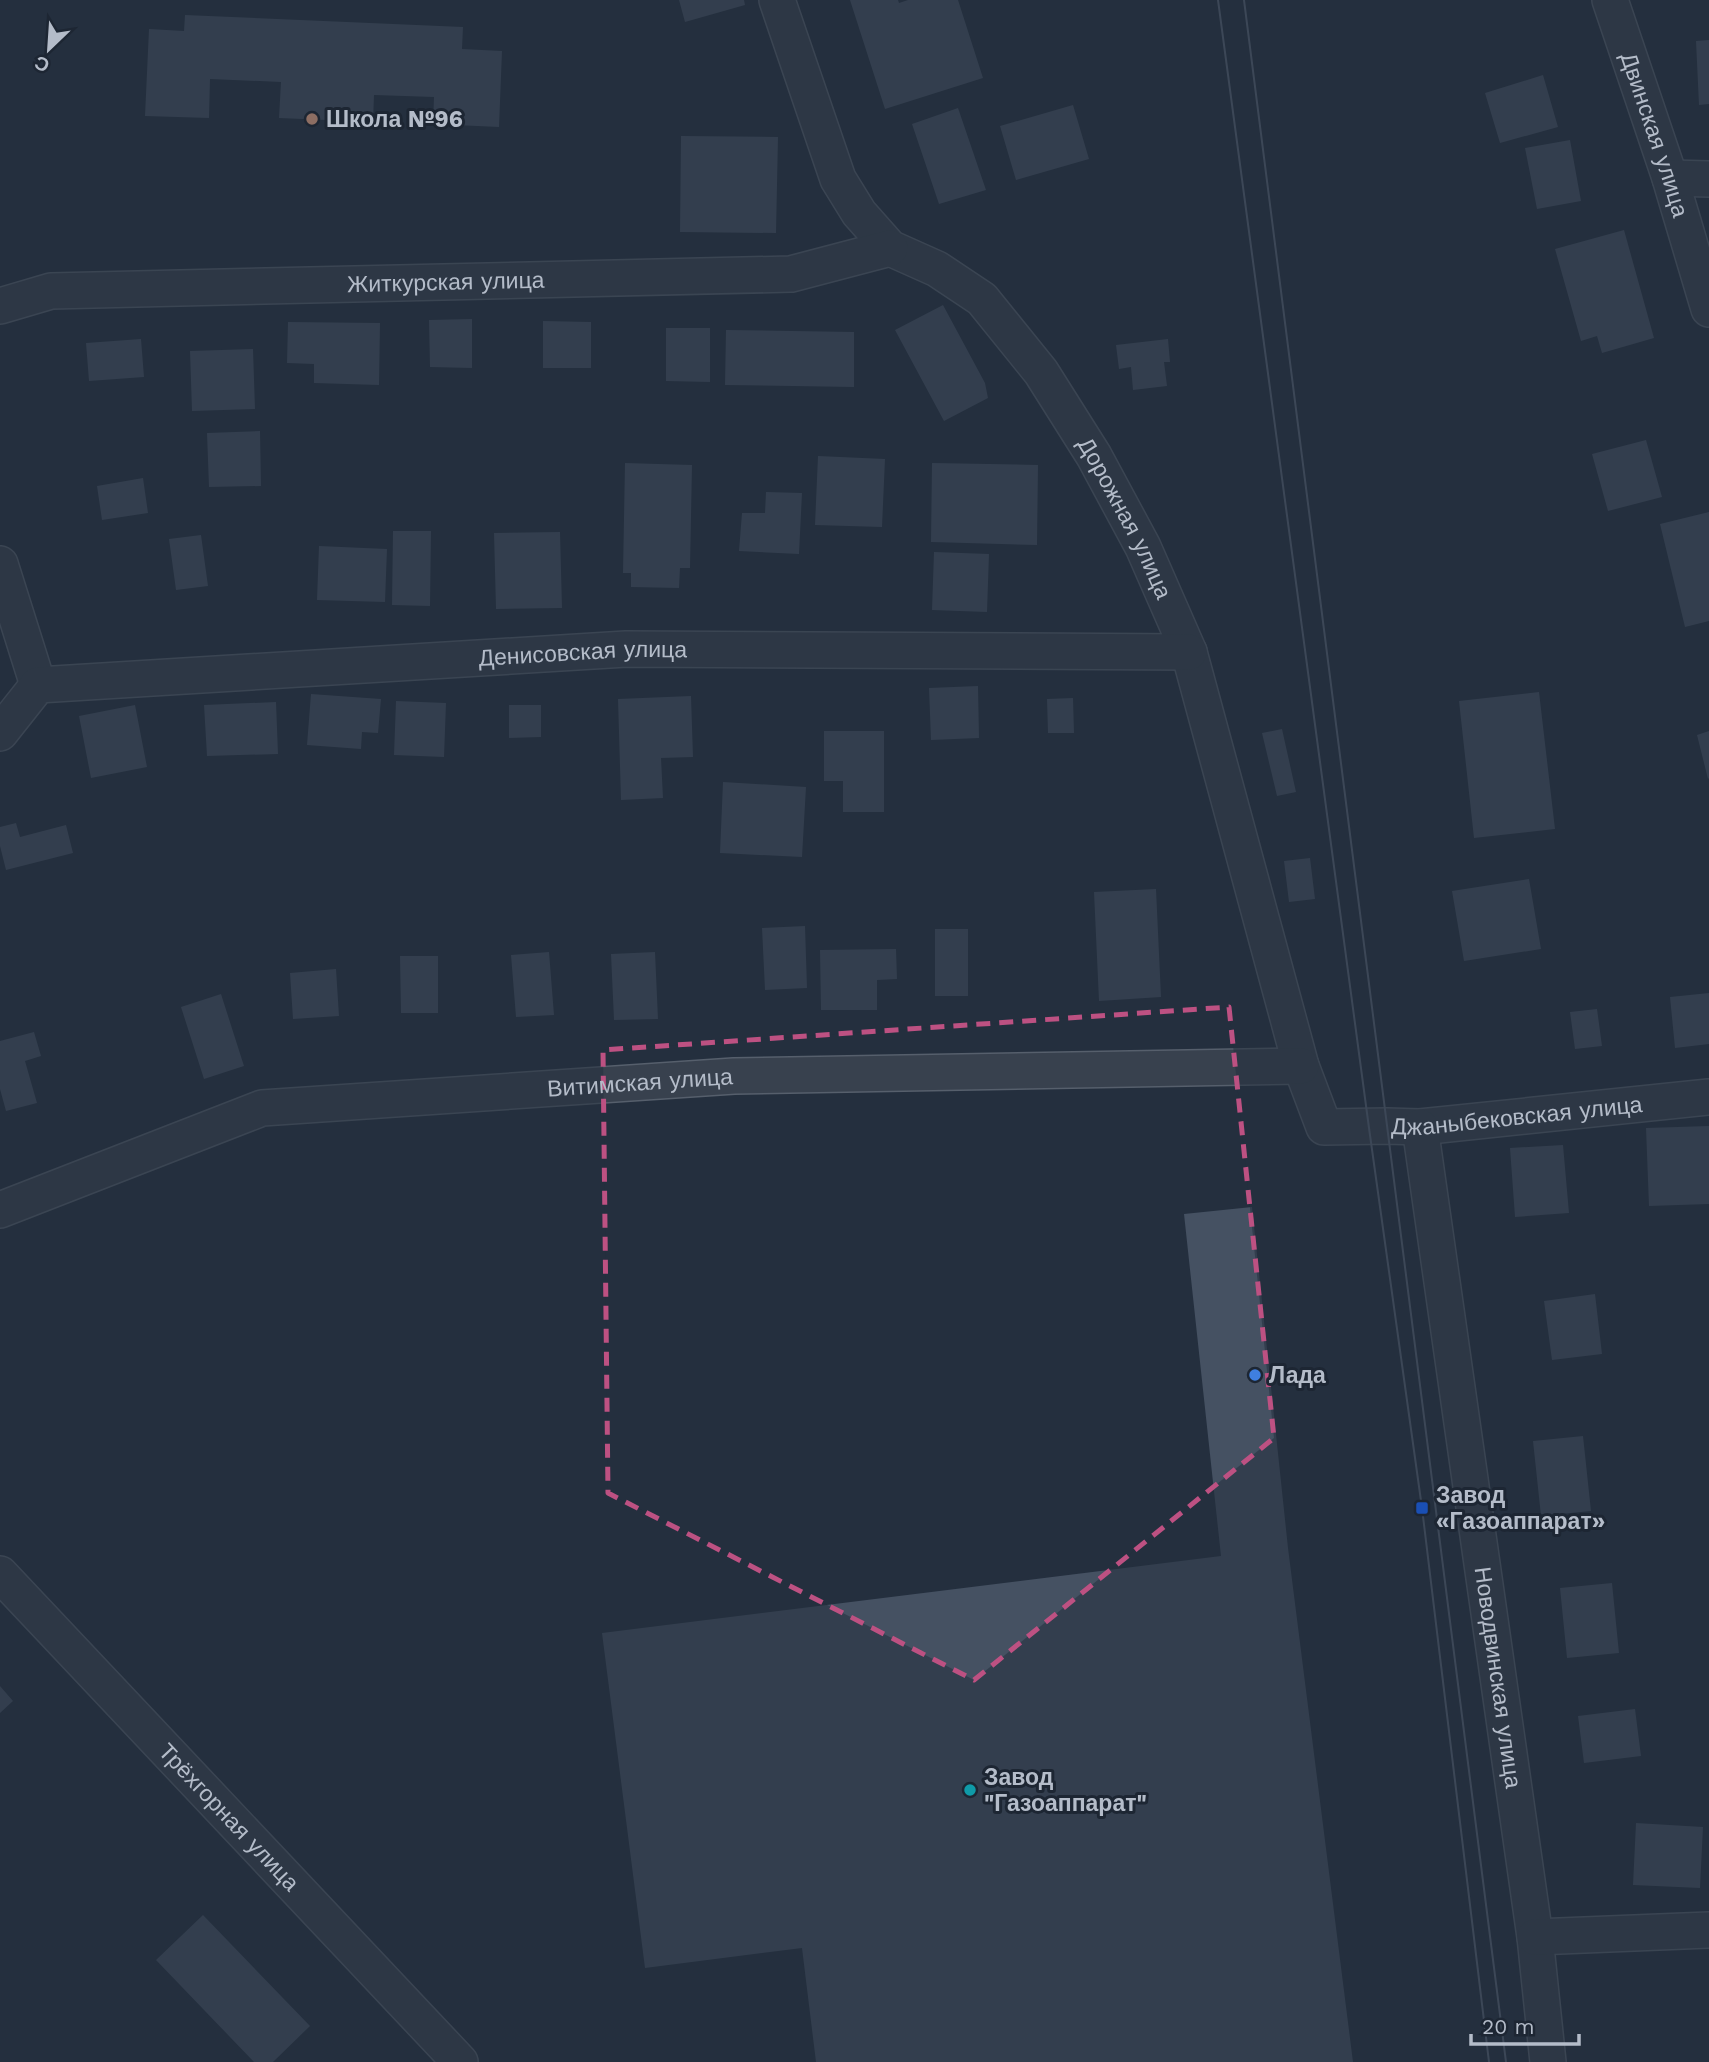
<svg xmlns="http://www.w3.org/2000/svg" width="1709" height="2062" font-family="'Work Sans',sans-serif">
<style>
.building{fill:#455162}
.lines{fill:none;stroke-linecap:round;stroke-linejoin:round}
.street-casing{stroke:#565f6c;stroke-width:38}
.street{stroke:#38414e;stroke-width:35}
.tram{stroke:#5a6575;stroke-width:2}
.marked{fill:none;stroke:#bd5182;stroke-width:5;stroke-dasharray:14 9;stroke-linejoin:round}
.education-dot{fill:#8d6e63;stroke:#1d2633;stroke-width:2.5}
.shop-dot{fill:#3f7fe0;stroke:#1d2633;stroke-width:2.5}
.transit-dot{fill:#1a4fb4;stroke:#1d2633;stroke-width:2.5}
.culture-dot{fill:#0f9aa8;stroke:#1d2633;stroke-width:2.5}
.labels{text-anchor:middle;dominant-baseline:central;stroke-width:6;stroke-linejoin:round;paint-order:stroke}
.poi-label{font-size:23px;font-weight:bold;fill:#b4bcc9;stroke:#1d2633;text-anchor:start}
.street-label{font-size:23px;fill:#b4bcc9;stroke:#1d2633}
</style>
<rect width="100%" height="100%" fill="#242f3e"/>
<!-- building -->
<path class="building" d="M 679,0 L 744,0 L 745,5 L 685,22 Z
M 850,0 L 898,0 L 899,3 L 908,0 L 958,0 L 983,78 L 885,109 Z
M 185,15 L 463,27 L 462,49 L 502,51 L 499,127 L 433,124 L 434,97 L 374,95 L 373,122 L 279,118 L 281,82 L 210,79 L 209,118 L 145,116 L 149,29 L 184,31 Z
M 1709,40 L 1709,104 L 1699,105 L 1696,41 Z
M 1543,75 L 1558,127 L 1500,143 L 1485,93 Z
M 1073,105 L 1089,159 L 1016,180 L 1000,126 Z
M 958,108 L 986,190 L 939,204 L 912,124 Z
M 681,136 L 778,137 L 776,233 L 680,232 Z
M 1570,140 L 1581,201 L 1537,209 L 1525,148 Z
M 1624,230 L 1654,338 L 1602,353 L 1597,336 L 1581,341 L 1555,249 Z
M 943,305 L 985,383 L 988,398 L 944,421 L 895,330 Z
M 472,319 L 472,368 L 430,367 L 429,320 Z
M 543,321 L 591,322 L 591,368 L 543,368 Z
M 288,322 L 380,323 L 379,385 L 314,383 L 314,364 L 287,363 Z
M 666,328 L 710,328 L 710,382 L 666,381 Z
M 726,330 L 854,332 L 854,387 L 725,385 Z
M 141,339 L 144,377 L 89,381 L 86,343 Z
M 1168,339 L 1170,362 L 1164,362 L 1167,386 L 1133,390 L 1131,367 L 1119,369 L 1116,345 Z
M 253,349 L 255,409 L 192,411 L 190,351 Z
M 260,431 L 261,486 L 209,487 L 207,433 Z
M 1646,440 L 1662,497 L 1608,511 L 1592,454 Z
M 818,456 L 885,459 L 882,527 L 815,525 Z
M 625,463 L 692,465 L 690,568 L 680,568 L 679,588 L 631,587 L 631,573 L 623,573 Z
M 932,463 L 1038,465 L 1037,545 L 931,542 Z
M 143,478 L 148,513 L 102,520 L 97,486 Z
M 766,492 L 802,493 L 799,554 L 739,551 L 742,513 L 765,513 Z
M 1709,512 L 1709,621 L 1685,627 L 1660,524 Z
M 393,531 L 431,531 L 430,606 L 392,605 Z
M 560,532 L 562,608 L 496,609 L 494,533 Z
M 201,535 L 208,586 L 176,590 L 169,539 Z
M 319,546 L 387,549 L 385,602 L 317,600 Z
M 934,552 L 989,554 L 987,612 L 932,610 Z
M 978,686 L 979,738 L 931,740 L 929,688 Z
M 1539,692 L 1555,829 L 1474,838 L 1459,701 Z
M 311,694 L 381,699 L 378,733 L 362,732 L 361,749 L 307,745 Z
M 691,696 L 693,757 L 661,758 L 663,798 L 621,800 L 618,699 Z
M 1073,698 L 1074,733 L 1048,733 L 1047,699 Z
M 396,701 L 446,703 L 444,757 L 394,755 Z
M 276,702 L 278,754 L 207,756 L 204,705 Z
M 135,705 L 147,767 L 91,778 L 79,716 Z
M 509,705 L 541,705 L 541,737 L 509,738 Z
M 1282,729 L 1296,792 L 1277,796 L 1262,733 Z
M 824,731 L 884,731 L 884,812 L 843,812 L 843,781 L 824,781 Z
M 1709,731 L 1709,778 L 1708,779 L 1697,735 Z
M 723,782 L 806,787 L 802,857 L 720,853 Z
M 16,823 L 20,837 L 66,825 L 73,853 L 6,870 L 0,846 L 0,827 Z
M 1310,858 L 1315,899 L 1289,902 L 1284,861 Z
M 1529,879 L 1541,949 L 1464,961 L 1452,891 Z
M 1156,889 L 1161,997 L 1099,1001 L 1094,892 Z
M 805,926 L 807,988 L 765,990 L 762,928 Z
M 935,929 L 968,929 L 968,996 L 935,996 Z
M 896,949 L 897,979 L 877,980 L 877,1010 L 821,1010 L 820,950 Z
M 549,952 L 554,1015 L 516,1017 L 511,955 Z
M 655,952 L 658,1019 L 614,1020 L 611,954 Z
M 400,956 L 438,956 L 438,1013 L 401,1013 Z
M 336,969 L 339,1016 L 293,1019 L 290,973 Z
M 1709,993 L 1709,1044 L 1675,1048 L 1670,997 Z
M 221,994 L 244,1066 L 204,1079 L 181,1007 Z
M 1597,1009 L 1602,1046 L 1575,1049 L 1570,1012 Z
M 34,1032 L 41,1056 L 25,1061 L 37,1103 L 6,1111 L 0,1089 L 0,1041 Z
M 1709,1126 L 1709,1204 L 1649,1206 L 1646,1128 Z
M 1563,1145 L 1569,1213 L 1515,1217 L 1510,1148 Z
M 1252,1207 L 1288,1548 L 1353,2062 L 816,2062 L 802,1948 L 645,1968 L 602,1633 L 1221,1556 L 1184,1214 Z
M 1595,1294 L 1602,1354 L 1552,1360 L 1544,1301 Z
M 1583,1436 L 1591,1511 L 1541,1516 L 1533,1441 Z
M 1612,1583 L 1619,1653 L 1567,1658 L 1560,1588 Z
M 0,1686 L 13,1701 L 0,1713 Z
M 1635,1709 L 1641,1756 L 1584,1763 L 1578,1716 Z
M 1636,1823 L 1703,1827 L 1700,1888 L 1633,1885 Z
M 203,1915 L 310,2026 L 273,2062 L 254,2062 L 156,1960 Z"/>
<g class="lines">
<!-- street casing -->
<g class="street-casing">
<g id="street">
<path id="s1" d="M 777,0 L 838,179 L 859,213 L 890,248 L 937,269 L 982,299 L 1041,372 L 1094,456 L 1143,547 L 1189,652 L 1301,1066 L 1324,1127 L 1387,1126 L 1420,1127 L 1709,1097"/>
<path id="s2" d="M 1610,0 L 1670,178 L 1709,309"/>
<path d="M 1670,178 L 1709,179"/>
<path id="s3" d="M 0,306 L 51,291 L 791,274 L 890,248"/>
<path d="M 0,564 L 38,685"/>
<path id="s4" d="M 0,733 L 38,685 L 626,649 L 1189,652"/>
<path id="s5" d="M 1420,1127 L 1535,1937 L 1548,2062"/>
<path id="s6" d="M 0,1210 L 262,1108 L 734,1076 L 1301,1066"/>
<path id="s7" d="M 0,1574 L 460,2062"/>
<path d="M 1535,1937 L 1709,1930"/>
</g>
</g>
<!-- street -->
<use href="#street" class="street"/>
<!-- tram -->
<path class="tram" d="M 1218,0 L 1369,1128 L 1422,1508 L 1489,2062
M 1244,0 L 1506,2062"/>
</g>
<!-- marked area -->
<path d="M0 0H1709V2062H0ZM 1229,1007 L 1274,1438 L 974,1680 L 608,1493 L 603,1050 Z" fill="#242f3e" fill-opacity=".55" fill-rule="evenodd"/>
<path class="marked" d="M 1229,1007 L 1274,1438 L 974,1680 L 608,1493 L 603,1050 Z"/>
<!-- markers -->
<circle class="education-dot" cx="312" cy="119" r="7"/>
<circle class="shop-dot" cx="1255" cy="1375" r="7"/>
<rect class="transit-dot" x="1415" y="1501" width="14" height="14" rx="3.5"/>
<circle class="culture-dot" cx="970" cy="1790" r="7"/>
<g class="labels">
<!-- poi labels -->
<g class="poi-label">
<text x="326" y="119">Школа №96</text>
<text x="1269" y="1375">Лада</text>
<text x="1436" y="1495">Завод<tspan x="1436" dy="26">«Газоаппарат»</tspan></text>
<text x="984" y="1777">Завод<tspan x="984" dy="26">"Газоаппарат"</tspan></text>
</g>
<!-- street labels -->
<g class="street-label">
<text stroke="none"><textPath href="#s2" startOffset="142">Двинская улица</textPath></text>
<text stroke="none"><textPath href="#s3" startOffset="448">Житкурская улица</textPath></text>
<text stroke="none"><textPath href="#s1" startOffset="644">Дорожная улица</textPath></text>
<text stroke="none"><textPath href="#s4" startOffset="607">Денисовская улица</textPath></text>
<text stroke="none"><textPath href="#s6" startOffset="660">Витимская улица</textPath></text>
<text stroke="none"><textPath href="#s1" startOffset="1480">Джаныбековская улица</textPath></text>
<text stroke="none"><textPath href="#s5" startOffset="556">Новодвинская улица</textPath></text>
<text stroke="none"><textPath href="#s7" startOffset="334">Трёхгорная улица</textPath></text>
</g>
</g>
<!-- north arrow -->
<g transform="translate(49 49) rotate(205)" stroke="#1d2633" stroke-width="5" paint-order="stroke">
<path d="M0-5L12 26L0 18L-12 26Z" fill="#b4bcc9"/>
<text y="-10" font-size="19" font-weight="bold" text-anchor="middle" fill="#b4bcc9">С</text>
</g>
<!-- scale -->
<path d="M1471 2034v10h108v-10" fill="none" stroke="#b4bcc9" stroke-width="3.5"/>
<text x="1482" y="2034" font-size="21" fill="#b4bcc9" stroke="#1d2633" stroke-width="5" paint-order="stroke">20 m</text>
</svg>
